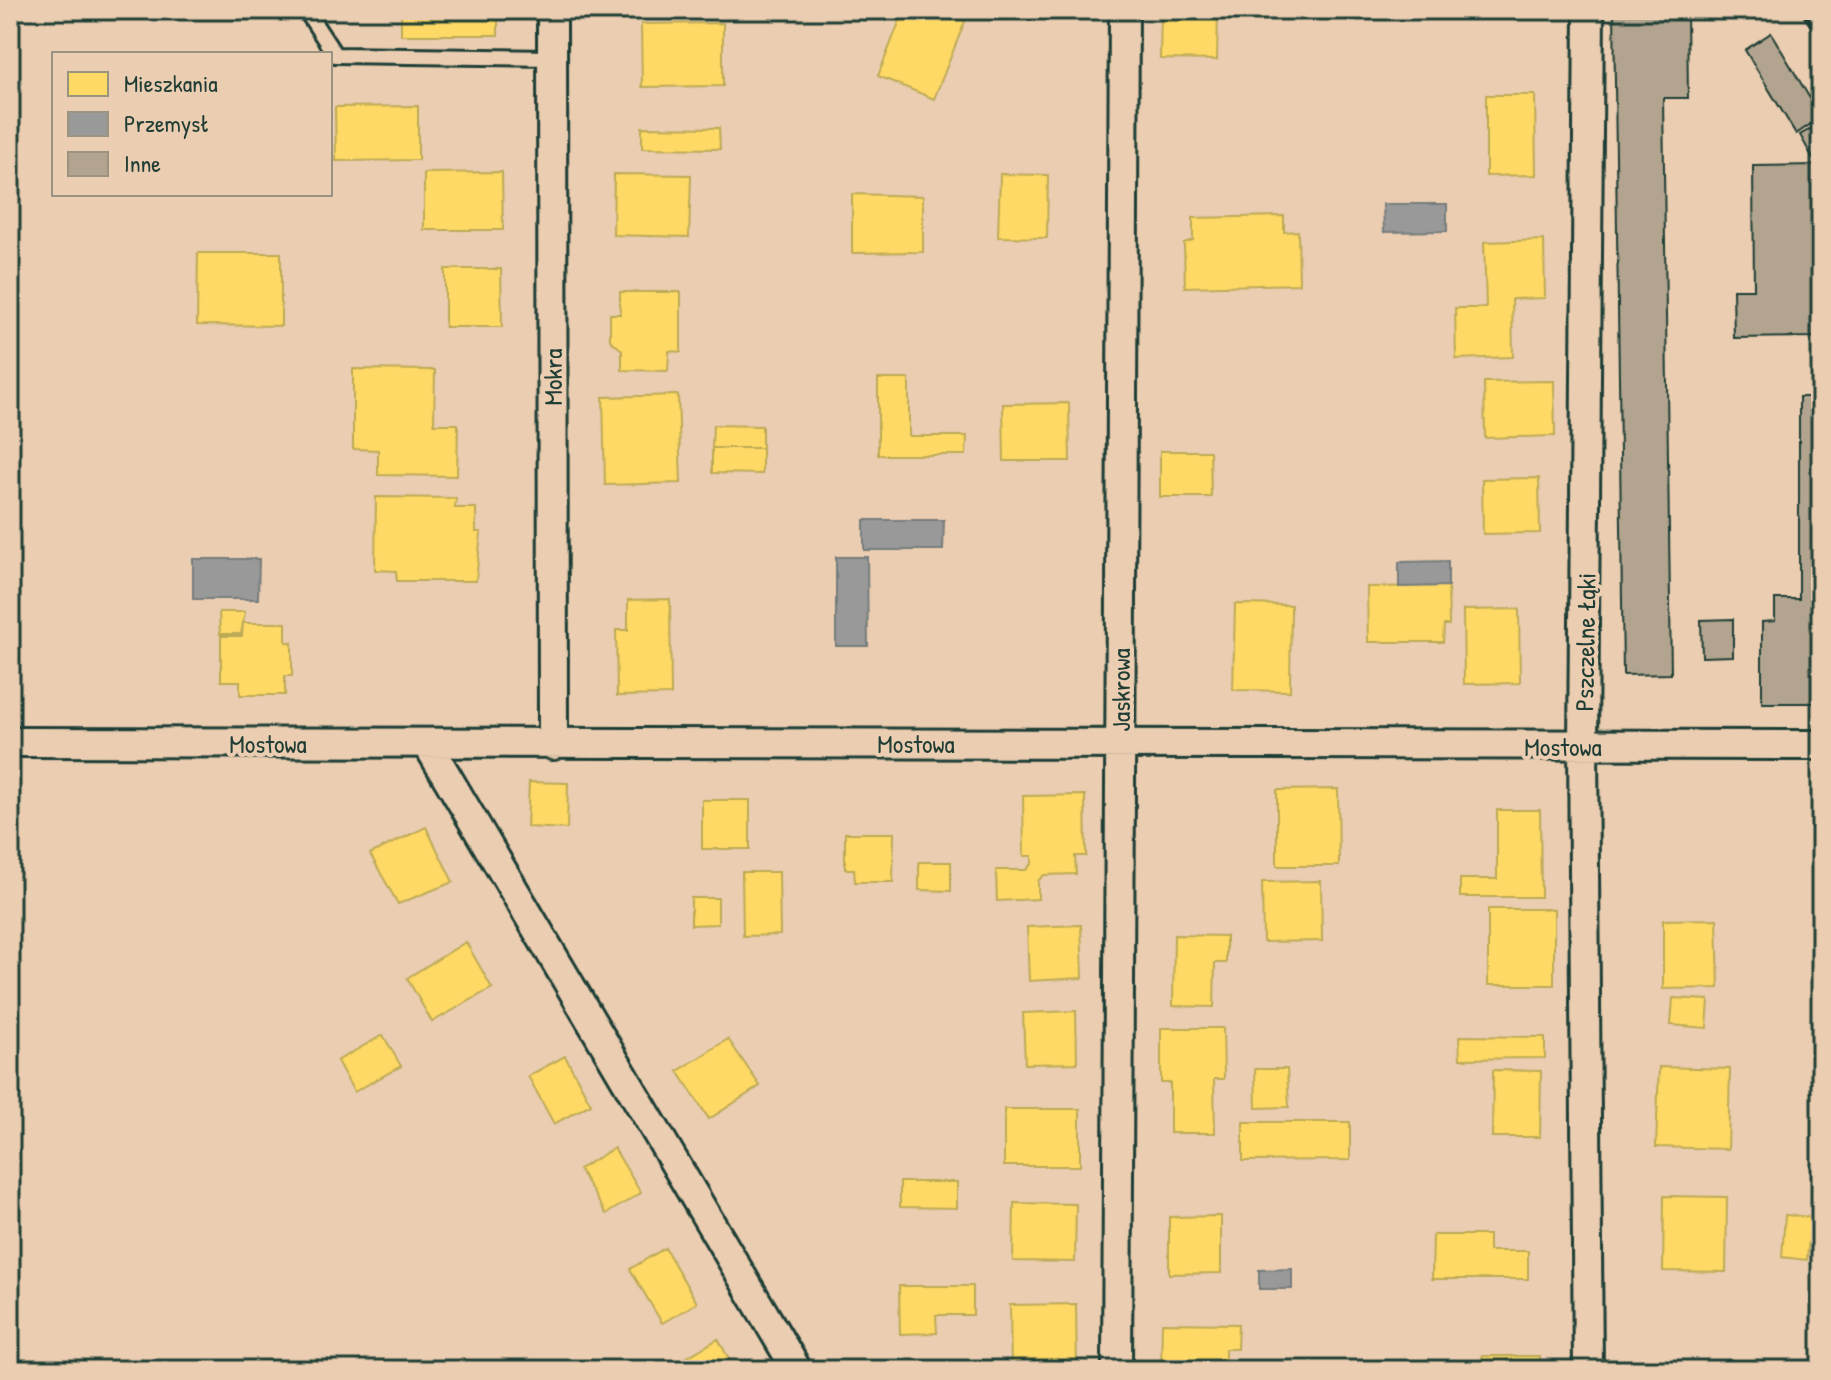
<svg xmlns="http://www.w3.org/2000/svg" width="1831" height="1380" font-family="'Patrick Hand',sans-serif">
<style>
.homes{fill:#ffd966;stroke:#bcaa57;stroke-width:2}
.industry{fill:#999;stroke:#747d7b;stroke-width:2}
.building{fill:#b2a48e;stroke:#1f3d34;stroke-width:2}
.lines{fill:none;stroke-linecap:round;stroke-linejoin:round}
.service-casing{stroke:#1f3d34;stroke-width:20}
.minor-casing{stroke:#1f3d34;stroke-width:34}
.service{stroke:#ebcdb1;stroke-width:14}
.minor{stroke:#ebcdb1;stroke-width:28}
.rail{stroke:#1f3d34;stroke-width:6}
.labels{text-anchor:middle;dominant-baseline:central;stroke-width:8;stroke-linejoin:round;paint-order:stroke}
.street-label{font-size:26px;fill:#1f3d34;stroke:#ebcdb1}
</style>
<rect width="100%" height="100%" fill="#ebcdb1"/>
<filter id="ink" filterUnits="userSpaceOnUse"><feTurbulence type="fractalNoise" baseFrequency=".0125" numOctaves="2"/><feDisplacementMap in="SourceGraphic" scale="16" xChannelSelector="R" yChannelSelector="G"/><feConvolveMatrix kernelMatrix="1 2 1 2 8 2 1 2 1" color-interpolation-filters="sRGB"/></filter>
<g filter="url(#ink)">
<!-- homes -->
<path class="homes" d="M 401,10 L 498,10 L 498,35 L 401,35 Z
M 904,10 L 938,10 L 965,21 L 934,99 L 878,76 Z
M 1161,10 L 1218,10 L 1217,60 L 1160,59 Z
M 723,23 L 723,86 L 642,87 L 641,24 Z
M 1486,95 L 1535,95 L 1536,175 L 1486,176 Z
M 418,106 L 418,160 L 336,161 L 335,107 Z
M 642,127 L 719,128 L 720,149 L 642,148 Z
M 502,172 L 503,230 L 424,230 L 424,173 Z
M 614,174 L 691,175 L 689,237 L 613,235 Z
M 1000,174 L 1048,175 L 1047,238 L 998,237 Z
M 852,194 L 923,196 L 923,252 L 852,253 Z
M 1284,216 L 1284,232 L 1298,231 L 1299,284 L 1185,287 L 1184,243 L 1193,240 L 1193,218 Z
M 1544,240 L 1545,298 L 1512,299 L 1513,357 L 1456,359 L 1455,308 L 1486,308 L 1484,242 Z
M 198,253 L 281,253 L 281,326 L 197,325 Z
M 445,269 L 501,269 L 502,327 L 445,327 Z
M 620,292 L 681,292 L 681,352 L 669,351 L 668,371 L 622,370 L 622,350 L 610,340 L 610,314 L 620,314 Z
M 353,369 L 435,370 L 434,424 L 458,424 L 457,476 L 378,475 L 378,450 L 353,449 Z
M 878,379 L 909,379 L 909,436 L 967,436 L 966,455 L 878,455 Z
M 1554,381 L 1555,436 L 1485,438 L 1484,382 Z
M 678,395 L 681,483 L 605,485 L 603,397 Z
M 1069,403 L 1070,461 L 1004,461 L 1003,404 Z
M 713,425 L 762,426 L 762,448 L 712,448 Z
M 712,448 L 762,448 L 762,474 L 712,473 Z
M 1160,451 L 1210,451 L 1211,497 L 1160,497 Z
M 1539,478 L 1540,533 L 1483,534 L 1482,479 Z
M 376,497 L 456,498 L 455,508 L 476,508 L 476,532 L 481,532 L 476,581 L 397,581 L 396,571 L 375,570 Z
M 1448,586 L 1449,625 L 1444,625 L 1443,642 L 1368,642 L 1367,587 Z
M 670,599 L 671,695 L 617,696 L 616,630 L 628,630 L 628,600 Z
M 1235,604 L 1291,605 L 1290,691 L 1233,690 Z
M 1519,609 L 1520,683 L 1464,684 L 1463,610 Z
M 219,612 L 245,612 L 241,634 L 220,634 Z
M 243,623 L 286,623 L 286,642 L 292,642 L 292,676 L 285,676 L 285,695 L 240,695 L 240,681 L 221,681 L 221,636 L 242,636 Z
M 529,782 L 568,783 L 567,829 L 527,827 Z
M 1338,789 L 1339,866 L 1277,866 L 1277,790 Z
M 1085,795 L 1086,856 L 1075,856 L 1076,874 L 1044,875 L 1038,881 L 1038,899 L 997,901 L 996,870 L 1026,870 L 1032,863 L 1032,856 L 1024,856 L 1023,796 Z
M 702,800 L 750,800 L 750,849 L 702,849 Z
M 1497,810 L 1540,810 L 1541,897 L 1460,897 L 1460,879 L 1497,879 Z
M 426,827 L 453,882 L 398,904 L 370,854 Z
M 845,833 L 894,833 L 893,882 L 855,882 L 854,869 L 845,869 Z
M 919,862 L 951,862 L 951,891 L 919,890 Z
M 742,872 L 779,872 L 780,935 L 743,936 Z
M 1321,881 L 1322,941 L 1263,942 L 1262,882 Z
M 691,898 L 718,898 L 718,924 L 691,925 Z
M 1488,909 L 1554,909 L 1554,985 L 1488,985 Z
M 1717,919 L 1719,988 L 1663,989 L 1663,920 Z
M 1081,925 L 1083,978 L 1029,981 L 1027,927 Z
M 1174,935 L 1226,936 L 1226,963 L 1215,963 L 1214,1007 L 1173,1006 Z
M 466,942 L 492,988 L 432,1022 L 407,978 Z
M 1673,998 L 1709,1000 L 1707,1028 L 1671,1025 Z
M 1076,1011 L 1077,1063 L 1025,1064 L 1023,1013 Z
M 1161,1028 L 1223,1028 L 1224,1079 L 1214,1079 L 1215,1133 L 1170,1133 L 1170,1083 L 1161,1083 Z
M 383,1035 L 401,1066 L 354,1092 L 337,1061 Z
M 1459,1036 L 1545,1037 L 1545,1058 L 1460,1059 Z
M 728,1039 L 760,1086 L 709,1119 L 678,1071 Z
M 565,1056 L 591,1104 L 554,1124 L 528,1076 Z
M 1659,1067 L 1730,1069 L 1728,1149 L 1656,1147 Z
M 1255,1069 L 1287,1069 L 1289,1107 L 1256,1108 Z
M 1493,1070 L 1541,1071 L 1540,1137 L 1492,1137 Z
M 1004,1109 L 1080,1109 L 1080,1166 L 1004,1166 Z
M 1243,1122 L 1350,1122 L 1350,1160 L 1243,1161 Z
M 614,1148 L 641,1193 L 606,1214 L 579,1169 Z
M 900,1182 L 957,1182 L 957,1208 L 900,1207 Z
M 1664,1196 L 1727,1197 L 1726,1272 L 1663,1271 Z
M 1014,1203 L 1076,1204 L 1075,1262 L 1013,1261 Z
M 1785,1215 L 1811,1217 L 1807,1260 L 1782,1257 Z
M 1221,1216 L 1221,1273 L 1169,1274 L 1169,1217 Z
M 1433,1235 L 1489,1235 L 1489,1251 L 1528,1251 L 1528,1279 L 1432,1279 Z
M 665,1248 L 697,1303 L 662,1323 L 630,1269 Z
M 899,1286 L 973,1286 L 973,1315 L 936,1315 L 937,1333 L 900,1334 Z
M 1076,1304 L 1077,1370 L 1011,1370 L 1010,1305 Z
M 1162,1323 L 1238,1324 L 1237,1349 L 1225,1349 L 1225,1370 L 1161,1370 Z
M 718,1339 L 735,1370 L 681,1370 L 677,1363 Z
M 1482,1356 L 1540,1356 L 1540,1370 L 1482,1370 Z"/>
<!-- industry -->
<path class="industry" d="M 1383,204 L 1447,204 L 1447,231 L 1384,232 Z
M 864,520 L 944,520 L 943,550 L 864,550 Z
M 836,557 L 867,557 L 868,646 L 836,646 Z
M 193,559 L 259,559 L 258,599 L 193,599 Z
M 1448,561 L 1448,586 L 1399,587 L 1399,562 Z
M 1292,1269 L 1292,1289 L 1259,1289 L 1259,1270 Z"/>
<!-- building -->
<path class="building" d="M 1614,10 L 1687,10 L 1688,98 L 1663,98 L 1671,674 L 1623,675 Z
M 1771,33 L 1821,117 L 1796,134 L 1745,50 Z
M 1821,123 L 1821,173 L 1800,135 Z
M 1817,165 L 1818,337 L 1734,338 L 1733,289 L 1754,289 L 1753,166 Z
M 1799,397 L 1821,397 L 1821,703 L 1762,703 L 1762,622 L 1775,621 L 1775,599 L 1799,599 Z
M 1733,619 L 1733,656 L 1702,657 L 1701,620 Z"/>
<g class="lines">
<!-- service casing -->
<g class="service-casing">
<path id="service" d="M 307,12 L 335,55 L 552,58"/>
</g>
<!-- minor casing -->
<g class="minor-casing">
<path id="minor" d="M 552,10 L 553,745
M 10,742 L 1821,745
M 427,743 L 797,1370
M 1117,1370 L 1124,10
M 1588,1370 L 1583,746 L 1589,10"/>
</g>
<!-- service -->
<use href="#service" class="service"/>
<!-- minor -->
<use href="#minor" class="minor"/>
<!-- rail -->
<path class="rail" d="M 1802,10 L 1821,38"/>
</g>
</g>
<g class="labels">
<!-- street labels -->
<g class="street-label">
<text transform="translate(552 377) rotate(-90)">Mokra</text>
<text transform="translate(1585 642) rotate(-89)">Pszczelne Łąki</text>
<text transform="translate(1120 690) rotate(-90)">Jaskrowa</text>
<text x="268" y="743">Mostowa</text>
<text x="916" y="743">Mostowa</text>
<text x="1563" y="746">Mostowa</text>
</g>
</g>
<!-- margin -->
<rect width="1831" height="1380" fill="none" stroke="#ebcdb1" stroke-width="40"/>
<rect x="20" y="20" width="1791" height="1340" fill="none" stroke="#1f3d34" stroke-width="3" filter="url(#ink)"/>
<!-- legend -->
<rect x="52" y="52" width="280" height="144" fill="#ebcdb1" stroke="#99937f" stroke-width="2"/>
<rect x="68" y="72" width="40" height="24" fill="#ffd966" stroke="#99937f" stroke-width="2"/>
<text x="124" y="92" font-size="24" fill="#1f3d34">Mieszkania</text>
<rect x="68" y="112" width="40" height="24" fill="#999999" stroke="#99937f" stroke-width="2"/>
<text x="124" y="132" font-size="24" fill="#1f3d34">Przemysł</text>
<rect x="68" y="152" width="40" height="24" fill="#b2a48e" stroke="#99937f" stroke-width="2"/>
<text x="124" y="172" font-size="24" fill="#1f3d34">Inne</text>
</svg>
